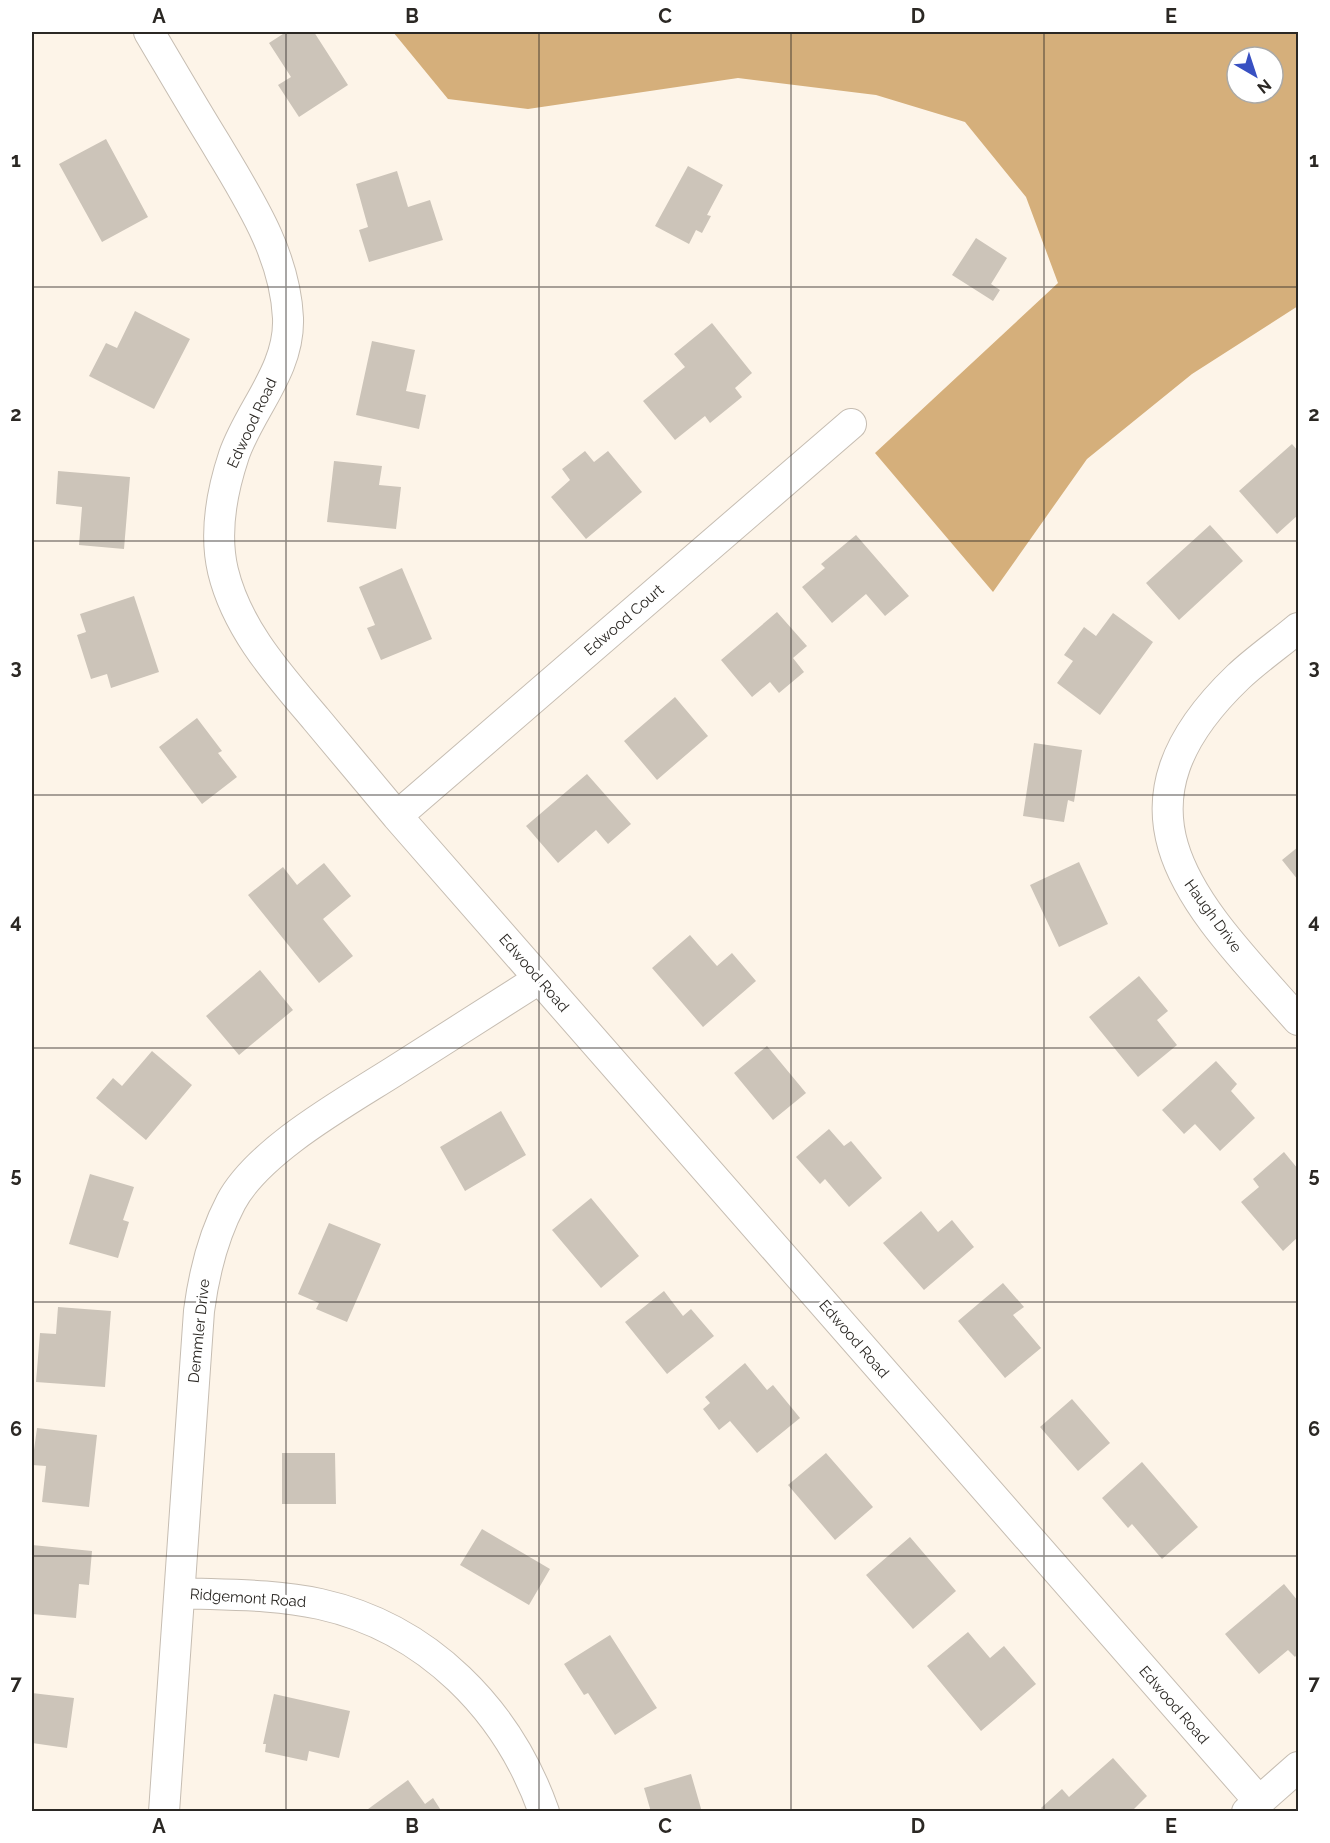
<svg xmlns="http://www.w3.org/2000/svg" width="1330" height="1843" font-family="Raleway,sans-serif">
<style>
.forest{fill:#d5af7b;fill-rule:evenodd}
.building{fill:#ccc4b9}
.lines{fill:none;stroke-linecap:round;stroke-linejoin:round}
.minor-casing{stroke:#c6bdb2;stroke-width:32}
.minor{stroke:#fff;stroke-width:30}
.grid{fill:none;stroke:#2b2824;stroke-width:1.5;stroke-opacity:0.55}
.labels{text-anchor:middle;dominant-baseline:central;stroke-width:6;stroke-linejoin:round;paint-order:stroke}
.street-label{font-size:15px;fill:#2b2824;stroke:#fff}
.neatline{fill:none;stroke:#2b2824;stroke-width:2}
.grid-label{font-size:20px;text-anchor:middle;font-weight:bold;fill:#2b2824}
</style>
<rect width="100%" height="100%" fill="#fdf4e8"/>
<!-- forest -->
<path class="forest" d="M 393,32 L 1298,32 L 1298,306 L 1192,374 L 1087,459 L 993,592 L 875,453 L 1058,283 L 1026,197 L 965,122 L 876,95 L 738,78 L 528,109 L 448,99 ZM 1237,57 L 1273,57 L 1273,93 L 1237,93 Z"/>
<!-- building -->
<path class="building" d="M 286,32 L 314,32 L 348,85 L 299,117 L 278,85 L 291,77 L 269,43 Z
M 106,139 L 148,217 L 102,242 L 59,164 Z
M 688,166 L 723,185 L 707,215 L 711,216 L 702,233 L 696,230 L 689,244 L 655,226 Z
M 397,171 L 408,207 L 430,200 L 443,240 L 369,262 L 359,230 L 368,227 L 356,184 Z
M 976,238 L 1007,258 L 991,284 L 1000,290 L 993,301 L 952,275 Z
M 135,311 L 190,339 L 154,409 L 89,376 L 106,343 L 117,348 Z
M 712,323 L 752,373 L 735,388 L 742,397 L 710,423 L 705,416 L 675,440 L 643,401 L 685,367 L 674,354 Z
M 372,341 L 415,350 L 406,391 L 426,395 L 419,429 L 356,415 Z
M 1292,444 L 1298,451 L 1298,515 L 1277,534 L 1239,491 Z
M 585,451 L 594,462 L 608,451 L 642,492 L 586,539 L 551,497 L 570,480 L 562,469 Z
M 334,461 L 382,466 L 379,485 L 401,487 L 396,529 L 327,522 Z
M 58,471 L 130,477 L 124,549 L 79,545 L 82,507 L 56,504 Z
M 1210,525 L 1243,561 L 1179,620 L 1146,583 Z
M 856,535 L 909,596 L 885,616 L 866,594 L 832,623 L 802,587 L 825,568 L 821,564 Z
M 402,568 L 432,639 L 381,660 L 367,628 L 375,625 L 359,587 Z
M 134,596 L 159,672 L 111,688 L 107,674 L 91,679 L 77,635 L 86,632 L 80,614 Z
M 777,612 L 807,646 L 793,658 L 804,672 L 779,693 L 770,682 L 752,697 L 721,660 Z
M 1113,613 L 1153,642 L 1100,715 L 1057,683 L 1073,661 L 1064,655 L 1084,627 L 1096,636 Z
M 675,697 L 708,736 L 657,780 L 624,741 Z
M 197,718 L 222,751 L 218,753 L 237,777 L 202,804 L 159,747 Z
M 1034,743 L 1082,750 L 1074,802 L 1068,800 L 1064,822 L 1023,816 Z
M 587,774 L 631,824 L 608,844 L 596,830 L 558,863 L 526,826 Z
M 1298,847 L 1298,880 L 1282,860 Z
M 1079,862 L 1108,924 L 1059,947 L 1030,885 Z
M 324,863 L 351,896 L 323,919 L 353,956 L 319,983 L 248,895 L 283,867 L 297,885 Z
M 690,935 L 717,966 L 732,953 L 756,981 L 703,1027 L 652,968 Z
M 260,970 L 293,1010 L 239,1055 L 206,1016 Z
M 1139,976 L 1168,1011 L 1157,1020 L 1177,1045 L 1138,1077 L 1089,1017 Z
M 767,1046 L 806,1093 L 773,1120 L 734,1073 Z
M 152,1051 L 192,1085 L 146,1140 L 96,1098 L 113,1078 L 122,1086 Z
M 1216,1061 L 1237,1084 L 1231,1091 L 1255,1118 L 1220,1151 L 1195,1124 L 1184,1134 L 1162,1110 Z
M 501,1111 L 526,1155 L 465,1191 L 440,1147 Z
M 829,1129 L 844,1146 L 851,1141 L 882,1178 L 849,1207 L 825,1179 L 820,1184 L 796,1157 Z
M 1284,1152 L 1298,1169 L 1298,1237 L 1283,1251 L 1241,1202 L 1259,1187 L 1253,1179 Z
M 90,1174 L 134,1187 L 123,1220 L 129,1222 L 118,1258 L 69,1244 Z
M 591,1198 L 639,1256 L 601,1288 L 552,1230 Z
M 921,1211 L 938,1232 L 952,1220 L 974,1247 L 924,1290 L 883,1243 Z
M 329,1223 L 381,1244 L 347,1322 L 316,1309 L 319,1303 L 298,1294 Z
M 1003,1283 L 1024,1307 L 1013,1315 L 1041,1348 L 1005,1378 L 958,1321 Z
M 664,1291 L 683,1316 L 691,1309 L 714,1336 L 667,1374 L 625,1322 Z
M 58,1307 L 111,1311 L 105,1387 L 36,1382 L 40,1333 L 56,1334 Z
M 745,1363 L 767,1390 L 773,1385 L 800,1418 L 757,1453 L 730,1421 L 719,1430 L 703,1409 L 710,1403 L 705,1397 Z
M 1072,1399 L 1110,1443 L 1078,1471 L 1040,1427 Z
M 37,1428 L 97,1435 L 89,1507 L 42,1502 L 46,1466 L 32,1465 Z
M 282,1453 L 335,1453 L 336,1504 L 282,1504 Z
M 826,1453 L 873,1507 L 835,1540 L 788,1485 Z
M 1142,1462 L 1198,1527 L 1162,1559 L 1132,1524 L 1128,1528 L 1102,1498 Z
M 482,1529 L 550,1569 L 529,1605 L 460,1565 Z
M 910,1537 L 956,1591 L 913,1629 L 866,1575 Z
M 32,1545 L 92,1551 L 89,1585 L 79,1584 L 76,1618 L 32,1614 Z
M 1284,1584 L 1298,1601 L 1298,1653 L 1295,1657 L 1288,1650 L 1259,1674 L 1225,1634 Z
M 968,1632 L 990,1658 L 1004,1646 L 1036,1684 L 981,1731 L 927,1666 Z
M 610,1635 L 657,1708 L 615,1735 L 588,1693 L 584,1695 L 564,1664 Z
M 32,1693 L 74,1698 L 67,1748 L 32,1743 Z
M 274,1694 L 350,1711 L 339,1758 L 309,1751 L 307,1761 L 265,1752 L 266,1744 L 263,1744 Z
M 1113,1758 L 1147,1796 L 1131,1812 L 1044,1812 L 1041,1808 L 1062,1789 L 1069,1797 Z
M 691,1774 L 702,1812 L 651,1812 L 644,1788 Z
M 408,1780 L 425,1804 L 433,1798 L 442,1812 L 364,1812 Z"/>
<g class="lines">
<!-- minor casing -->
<g class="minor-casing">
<path id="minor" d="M 149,32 C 171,69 193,107 216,144 C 248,198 285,253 288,318 C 290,370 250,409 234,455 C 222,491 214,533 223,571 C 237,629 278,674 316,719 C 343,751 370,784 397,816 L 1259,1801
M 1298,628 C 1279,644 1257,659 1238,677 C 1095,814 1198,907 1298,1020
M 397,816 L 851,424
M 180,1593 C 226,1595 275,1594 320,1604 C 428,1628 508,1710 544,1812
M 164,1812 L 199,1311 C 204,1273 213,1236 231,1202 C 258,1151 344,1103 393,1072 C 442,1041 490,1010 539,979
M 1247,1812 L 1298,1767"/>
</g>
<!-- minor -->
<use href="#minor" class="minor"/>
</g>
<!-- grid -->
<path class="grid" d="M 286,32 L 286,1812M 539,32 L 539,1812M 791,32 L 791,1812M 1044,32 L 1044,1812M 32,287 L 1298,287M 32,541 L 1298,541M 32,795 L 1298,795M 32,1048 L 1298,1048M 32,1302 L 1298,1302M 32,1556 L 1298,1556"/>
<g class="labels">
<!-- street labels -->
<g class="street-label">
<text transform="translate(252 423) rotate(-65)">Edwood Road</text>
<text transform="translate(624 620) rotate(-41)">Edwood Court</text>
<text transform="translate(1213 916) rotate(54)">Haugh Drive</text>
<text transform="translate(534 973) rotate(49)">Edwood Road</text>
<text transform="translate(199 1331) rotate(-84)">Demmler Drive</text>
<text transform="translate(854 1339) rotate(49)">Edwood Road</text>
<text transform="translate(248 1598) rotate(4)">Ridgemont Road</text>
<text transform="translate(1174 1705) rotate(49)">Edwood Road</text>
</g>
</g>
<!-- border -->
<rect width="1330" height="1843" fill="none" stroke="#ffffff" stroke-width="66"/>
<!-- north arrow -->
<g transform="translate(1255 75) rotate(141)"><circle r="28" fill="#ffffff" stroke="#aaa9a7" stroke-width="1.5"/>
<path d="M0-4.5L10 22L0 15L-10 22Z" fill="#3850c2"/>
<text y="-9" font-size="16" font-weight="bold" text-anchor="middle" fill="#2b2824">N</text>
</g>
<rect x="33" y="33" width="1264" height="1777" class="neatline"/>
<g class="grid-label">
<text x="159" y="23">A</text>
<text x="412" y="23">B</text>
<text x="665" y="23">C</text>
<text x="918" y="23">D</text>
<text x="1171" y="23">E</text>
<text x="16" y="167">1</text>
<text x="1314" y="167">1</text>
<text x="16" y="421">2</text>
<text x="1314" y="421">2</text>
<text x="16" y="674">3</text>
<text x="1314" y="674">3</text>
<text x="16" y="928">4</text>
<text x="1314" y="928">4</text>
<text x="16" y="1182">5</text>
<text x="1314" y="1182">5</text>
<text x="16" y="1436">6</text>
<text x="1314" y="1436">6</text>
<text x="16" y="1690">7</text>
<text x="1314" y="1690">7</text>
<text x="159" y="1833">A</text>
<text x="412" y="1833">B</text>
<text x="665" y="1833">C</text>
<text x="918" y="1833">D</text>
<text x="1171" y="1833">E</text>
</g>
</svg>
